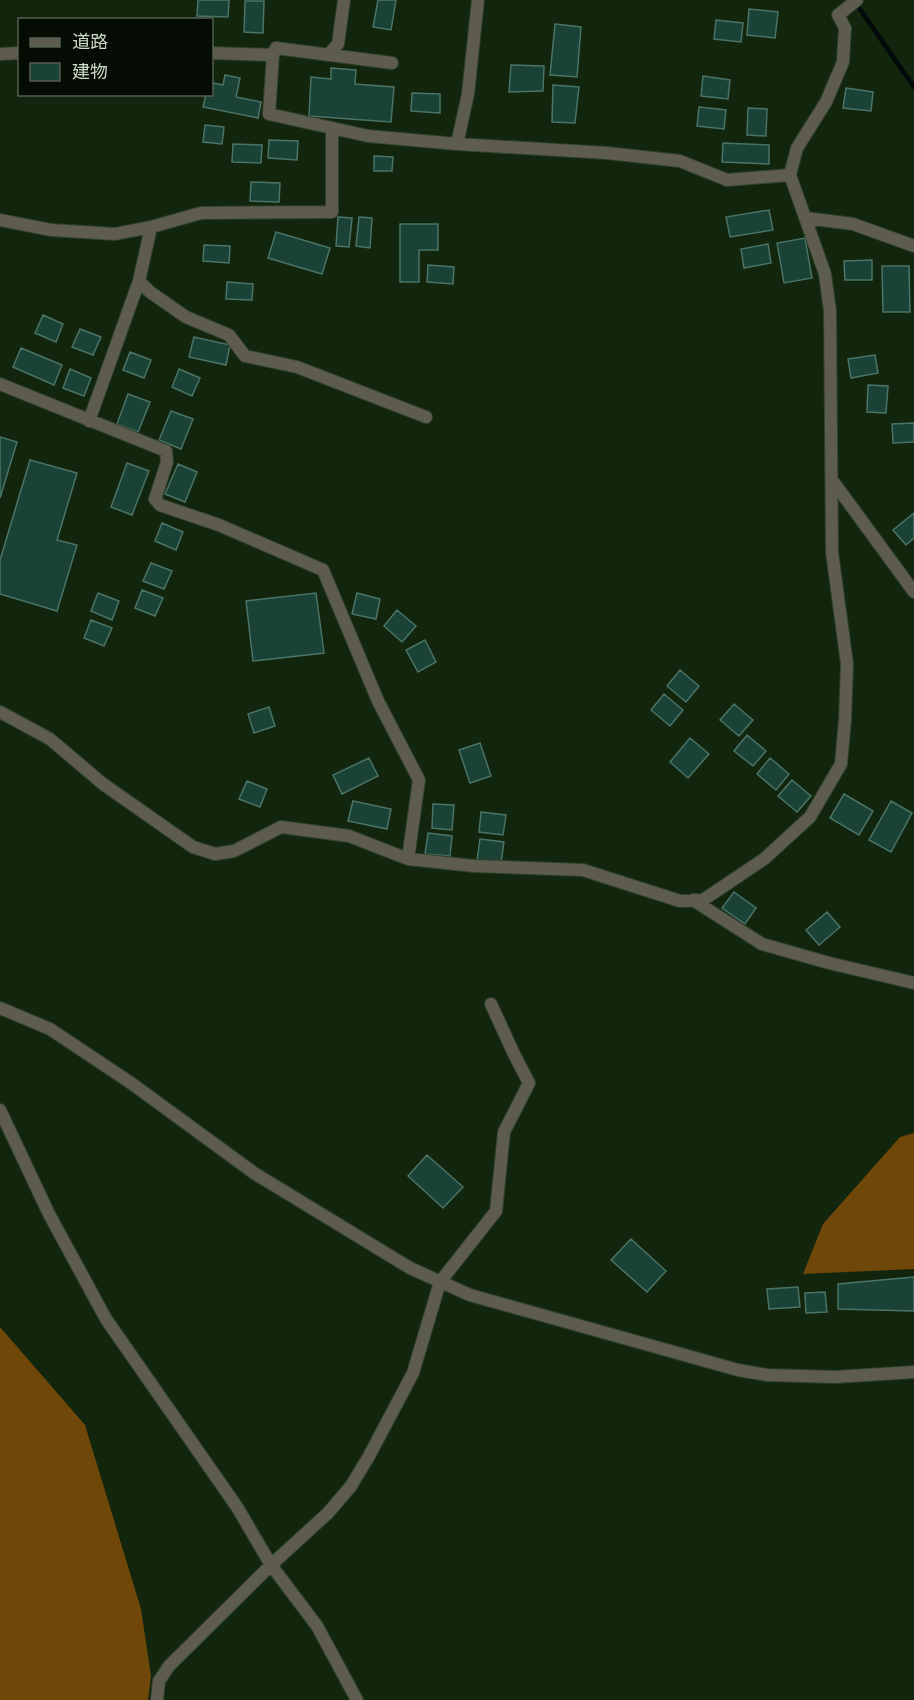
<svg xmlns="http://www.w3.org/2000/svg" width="914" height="1700" font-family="Bitter,'Noto Sans JP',serif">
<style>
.forest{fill:#6f4709}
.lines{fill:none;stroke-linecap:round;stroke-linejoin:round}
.stream{stroke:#01090b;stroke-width:4.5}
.building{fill:#1a4237;stroke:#4b7467;stroke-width:1.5}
.street-casing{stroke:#30422b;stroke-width:14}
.street{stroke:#5d5c4e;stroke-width:12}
</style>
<rect width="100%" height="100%" fill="#12250d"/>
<!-- forest -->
<path class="forest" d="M 914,1133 L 914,1269 L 803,1274 L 823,1224 L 900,1137 Z
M 0,1327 L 85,1425 L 141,1609 L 151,1676 L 148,1700 L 0,1700 Z"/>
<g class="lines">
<!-- stream -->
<path class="stream" d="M 855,2 L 914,87"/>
</g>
<!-- building -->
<path class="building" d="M 198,0 L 229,0 L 228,17 L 197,16 Z
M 378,0 L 396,0 L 391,30 L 373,27 Z
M 245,1 L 264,1 L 263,33 L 244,32 Z
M 749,9 L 778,12 L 775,38 L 747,35 Z
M 716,20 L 743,23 L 741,42 L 714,39 Z
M 555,24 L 581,27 L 577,77 L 550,75 Z
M 511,65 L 544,66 L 543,91 L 509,92 Z
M 331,68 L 356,70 L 355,84 L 394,87 L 391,122 L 309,116 L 311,77 L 331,79 Z
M 225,75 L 240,78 L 236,97 L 261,102 L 258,118 L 203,107 L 206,94 L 212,94 L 212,83 L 223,85 Z
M 703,76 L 730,80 L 728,99 L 701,96 Z
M 553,85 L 579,87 L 575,123 L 552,122 Z
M 846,88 L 873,92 L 871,111 L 843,108 Z
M 412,93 L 440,94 L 440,113 L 411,111 Z
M 699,107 L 726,110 L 724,129 L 697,126 Z
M 748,108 L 767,109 L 766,136 L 747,135 Z
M 205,125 L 224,127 L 222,144 L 203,142 Z
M 269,140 L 298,141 L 297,160 L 268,158 Z
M 723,143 L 769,145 L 769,164 L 722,162 Z
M 233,144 L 262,145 L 261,163 L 232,162 Z
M 374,156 L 393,157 L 392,171 L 374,171 Z
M 251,182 L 280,183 L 279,202 L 250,201 Z
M 769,210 L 773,230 L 730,237 L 726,217 Z
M 338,217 L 352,218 L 349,247 L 336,246 Z
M 359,217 L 372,218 L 370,248 L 356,246 Z
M 400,224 L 438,224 L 438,250 L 419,250 L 419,282 L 400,282 Z
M 276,232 L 330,248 L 322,274 L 268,258 Z
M 805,238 L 812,278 L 784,283 L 777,243 Z
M 768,244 L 771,263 L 744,268 L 741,249 Z
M 204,245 L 230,246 L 229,263 L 203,261 Z
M 872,260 L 872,280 L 845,280 L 844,261 Z
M 428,265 L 454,267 L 453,284 L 427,282 Z
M 882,266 L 909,266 L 910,312 L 883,312 Z
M 227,282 L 253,284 L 252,300 L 226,299 Z
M 43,315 L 63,324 L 56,342 L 35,333 Z
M 80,329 L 101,337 L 93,355 L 72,347 Z
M 194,337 L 230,345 L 226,365 L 189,357 Z
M 21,348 L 62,365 L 54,385 L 13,367 Z
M 130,352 L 151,360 L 144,378 L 123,370 Z
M 875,355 L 878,373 L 851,378 L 848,359 Z
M 70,369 L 91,378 L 84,396 L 63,388 Z
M 179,369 L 200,378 L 192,396 L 172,387 Z
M 868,385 L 888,386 L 886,413 L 867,412 Z
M 128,394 L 150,402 L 138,432 L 117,424 Z
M 171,411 L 193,419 L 181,449 L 159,440 Z
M 914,423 L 914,442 L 893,443 L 892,424 Z
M 0,437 L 17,442 L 0,498 Z
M 30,460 L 77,473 L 57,540 L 77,545 L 57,611 L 0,594 L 0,560 Z
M 127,463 L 149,471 L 132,515 L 111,507 Z
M 178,464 L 197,472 L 185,502 L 165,494 Z
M 914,513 L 914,538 L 906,545 L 893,530 Z
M 162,523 L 183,532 L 176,550 L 155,541 Z
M 151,563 L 172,571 L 164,589 L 143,581 Z
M 142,590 L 163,598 L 155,616 L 135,608 Z
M 98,593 L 119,601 L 112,620 L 91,611 Z
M 316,593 L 324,653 L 253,661 L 246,601 Z
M 357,593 L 380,599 L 376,619 L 352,614 Z
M 397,610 L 416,626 L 402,642 L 384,626 Z
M 91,620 L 112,628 L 104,646 L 84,638 Z
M 425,640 L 436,662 L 418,672 L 406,650 Z
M 680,670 L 699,686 L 686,702 L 667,686 Z
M 664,694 L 683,710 L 670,726 L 651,710 Z
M 734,704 L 753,720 L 739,736 L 720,720 Z
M 269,707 L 275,726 L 254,733 L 248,714 Z
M 747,735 L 766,751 L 753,766 L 734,751 Z
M 690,738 L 709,754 L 688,778 L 670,762 Z
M 480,743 L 491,776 L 470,783 L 459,750 Z
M 369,758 L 378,776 L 342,794 L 333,775 Z
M 770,758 L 789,774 L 776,790 L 757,774 Z
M 792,780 L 811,796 L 797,812 L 778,796 Z
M 247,781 L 267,789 L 260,807 L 239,799 Z
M 844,794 L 873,811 L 859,835 L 830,818 Z
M 353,801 L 391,809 L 387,829 L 348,821 Z
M 891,801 L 912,813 L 891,852 L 869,840 Z
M 433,804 L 454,805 L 452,830 L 432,828 Z
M 481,812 L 506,815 L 503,835 L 479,832 Z
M 428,833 L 452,836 L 450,856 L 425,854 Z
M 480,839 L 504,842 L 501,863 L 477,860 Z
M 734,892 L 756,908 L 745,924 L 722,908 Z
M 827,912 L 840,927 L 819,945 L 806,930 Z
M 427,1155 L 463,1187 L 443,1208 L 408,1176 Z
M 631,1239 L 666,1271 L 647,1292 L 611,1260 Z
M 914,1277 L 914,1311 L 838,1309 L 838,1284 Z
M 798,1287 L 800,1307 L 769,1309 L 767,1289 Z
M 825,1292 L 827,1312 L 806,1313 L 805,1293 Z"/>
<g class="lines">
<!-- street casing -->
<g class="street-casing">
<path id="street" d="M 212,53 L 273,55 L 269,114 L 368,136 L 457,144 L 607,153 L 680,161 L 727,180 L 790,175
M 0,54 L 20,53
M 273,55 L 276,48 L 392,63
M 328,55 L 338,44 L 344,0
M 457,144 L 468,94 L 478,0
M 806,218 L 853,224 L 914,246
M 0,220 L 51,230 L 115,234 L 151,227 L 201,213 L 332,212 L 332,129
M 151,227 L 139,281 L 150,292 L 186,317 L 229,335 L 245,356 L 297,367 L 426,417
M 0,384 L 166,451 L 167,462 L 155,499 L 160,505 L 219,525 L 323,570 L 378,701 L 419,780 L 408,859
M 89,421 L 139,281
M 832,480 L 914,592
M 0,712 L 50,739 L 103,784 L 193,847 L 215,854 L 234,851 L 281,827 L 349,836 L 408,859 L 474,866 L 583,870 L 680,901 L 703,900 L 764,859 L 810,817 L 841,764 L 845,720 L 847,664 L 832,552 L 830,311 L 825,274 L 790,175 L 797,148 L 826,102 L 843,62 L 845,28 L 838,15 L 857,0
M 693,900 L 762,944 L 829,963 L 914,983
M 0,1008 L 50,1029 L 131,1083 L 254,1173 L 410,1268 L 470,1295 L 738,1370 L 767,1375 L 835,1377 L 914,1372
M 0,1110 L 49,1214 L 106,1319 L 237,1507 L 271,1565 L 317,1626 L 357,1700
M 157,1700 L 159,1681 L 169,1666 L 271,1565 L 328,1513 L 351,1486 L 369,1456 L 413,1373 L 440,1282 L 496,1211 L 504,1132 L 529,1083 L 514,1054 L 491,1004"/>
</g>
<!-- street -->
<use href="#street" class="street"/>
</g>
<!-- legend -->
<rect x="18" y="18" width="195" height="78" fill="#050c03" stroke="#555e53" stroke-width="1.5"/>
<rect x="30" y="38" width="30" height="9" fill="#5d5c4e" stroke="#555e53" stroke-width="1.5"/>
<text x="72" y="48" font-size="18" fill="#cedacb">道路</text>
<rect x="30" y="63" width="30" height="18" fill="#1a4237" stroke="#555e53" stroke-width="1.5"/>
<text x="72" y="78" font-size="18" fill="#cedacb">建物</text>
</svg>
